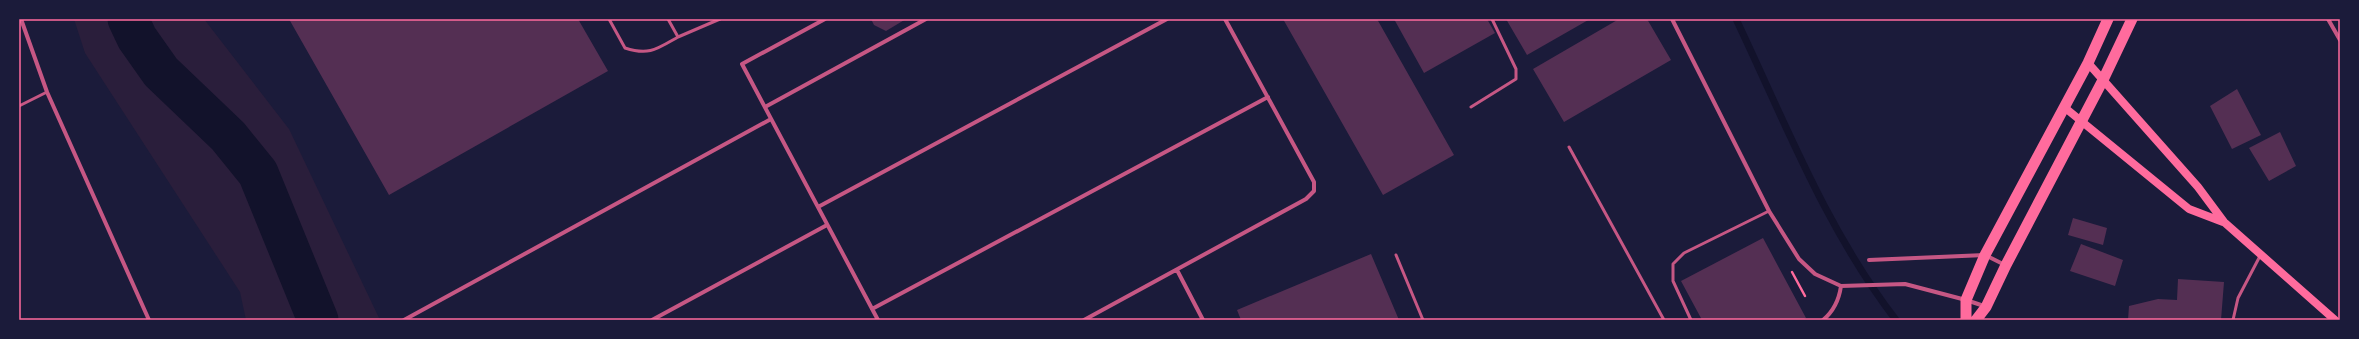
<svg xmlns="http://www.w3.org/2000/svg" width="2359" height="339" font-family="Spectral,serif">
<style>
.green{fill:#2a1e3b}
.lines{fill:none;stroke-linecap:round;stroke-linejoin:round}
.stream{stroke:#12122b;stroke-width:7}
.river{stroke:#12122b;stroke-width:41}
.building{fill:#542f53}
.path{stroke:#ff6b9d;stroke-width:2.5}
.service{stroke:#c65784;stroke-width:3}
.minor{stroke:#c65784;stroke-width:4}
.secondary{stroke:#ff6b9d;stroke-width:8}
.trunk{stroke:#ff6b9d;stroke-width:11}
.neatline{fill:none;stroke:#ff6b9d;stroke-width:1.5}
</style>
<rect width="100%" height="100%" fill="#1b1b3a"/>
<!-- green -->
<path class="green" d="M 74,19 L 204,19 L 289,129 L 380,320 L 246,320 L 240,292 L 85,53 Z"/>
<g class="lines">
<!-- stream -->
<path class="stream" d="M 1736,19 C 1785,122 1826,229 1896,320"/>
<!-- river -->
<path class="river" d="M 128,19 L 137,38 L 161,72 L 228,136 L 258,173 L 318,320"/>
</g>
<!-- building -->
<path class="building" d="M 289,19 L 578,19 L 608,71 L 389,195 Z
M 871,19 L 906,19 L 886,31 L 874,25 Z
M 1283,19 L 1377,19 L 1454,155 L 1383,195 Z
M 1394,19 L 1487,19 L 1495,33 L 1424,73 Z
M 1506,19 L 1590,19 L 1527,55 Z
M 1619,19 L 1647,19 L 1671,60 L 1564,122 L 1533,69 Z
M 2237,89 L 2261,135 L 2232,149 L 2210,106 Z
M 2280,132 L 2296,166 L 2269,181 L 2249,148 Z
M 2073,218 L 2107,228 L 2103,245 L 2068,235 Z
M 1763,238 L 1806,318 L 1802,320 L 1702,320 L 1681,281 Z
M 2081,244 L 2123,260 L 2115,286 L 2070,271 Z
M 1371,254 L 1399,320 L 1241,320 L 1237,310 Z
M 2178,279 L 2224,282 L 2221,320 L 2128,320 L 2129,306 L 2158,299 L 2177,300 Z"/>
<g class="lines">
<!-- path -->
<path class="path" d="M 1792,272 L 1805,296"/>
<!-- service -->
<path class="service" d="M 609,19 L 625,48 C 649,56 657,49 678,37
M 668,19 L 678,37 L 720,19
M 19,106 L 47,92
M 1471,107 L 1516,79 L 1516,69 L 1492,19
M 1569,147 L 1664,320
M 1396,255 L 1423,320
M 1691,320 L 1673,281 L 1673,264 L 1684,253 L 1769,211
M 2233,320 L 2238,298 L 2260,256"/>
<!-- minor -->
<path class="minor" d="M 21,19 L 47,92 L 149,320
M 825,19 L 742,64 L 878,320
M 1672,19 L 1769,211 L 1799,259 L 1815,274 L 1841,286 L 1905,284 L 1966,300 L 1984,306
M 2328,19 L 2340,40
M 765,107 L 926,19
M 818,207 L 1167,19
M 1869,260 L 1985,255 L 2005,265
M 1177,270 L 1203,320
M 872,309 L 1268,97
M 404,320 L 771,119
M 652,320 L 827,225
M 1084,320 L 1306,199 L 1314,191 L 1314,182 L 1225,19
M 1823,320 C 1834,311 1839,300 1841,286"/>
<!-- secondary -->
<path class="secondary" d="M 2088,63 L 2198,187 L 2224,222 L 2335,320
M 2064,107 L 2189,209 L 2223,222"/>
<!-- trunk -->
<path class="trunk" d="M 1966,320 L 1966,300 L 1985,255 L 2088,63 L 2108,19
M 1976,320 L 1986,307 L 2006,265 L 2103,80 L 2132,19"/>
</g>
<!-- border -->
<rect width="2359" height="339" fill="none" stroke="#1b1b3a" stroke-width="40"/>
<rect x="20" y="20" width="2319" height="299" class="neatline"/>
</svg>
